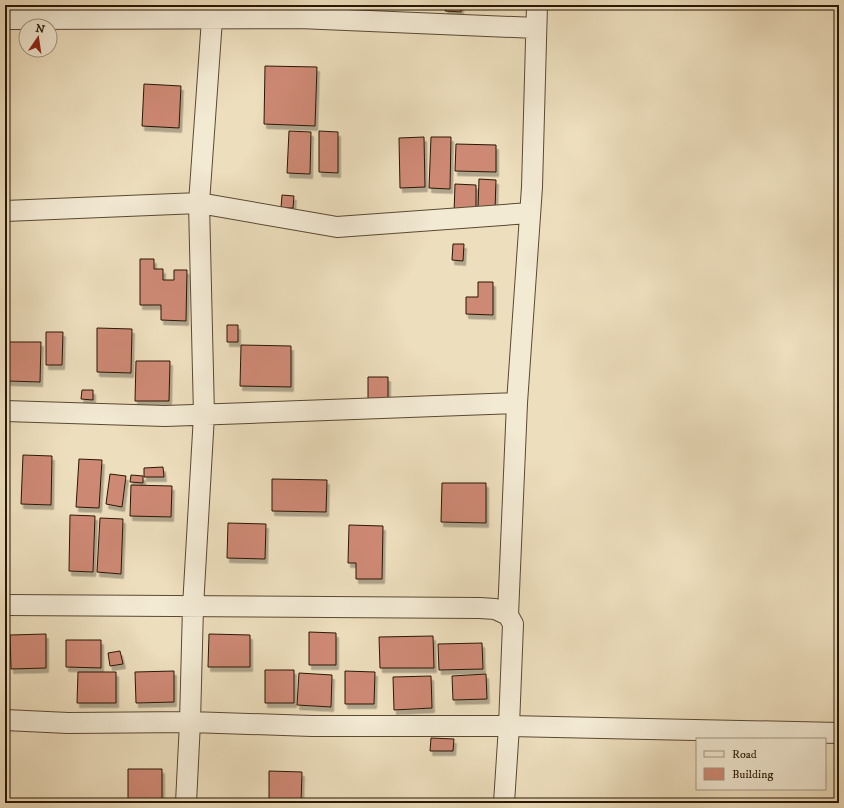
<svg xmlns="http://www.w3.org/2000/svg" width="844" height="808" font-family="'IM FELL DW Pica',serif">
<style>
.building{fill:#ce8974;stroke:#291704;filter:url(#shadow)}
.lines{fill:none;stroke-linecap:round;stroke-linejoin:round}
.street-casing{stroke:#5a4932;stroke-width:22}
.street{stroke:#f3ead4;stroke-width:20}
</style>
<defs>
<filter id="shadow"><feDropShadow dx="2.5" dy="4.5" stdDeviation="0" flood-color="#0004"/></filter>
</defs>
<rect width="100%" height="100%" fill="#eddebd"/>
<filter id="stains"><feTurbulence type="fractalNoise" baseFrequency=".005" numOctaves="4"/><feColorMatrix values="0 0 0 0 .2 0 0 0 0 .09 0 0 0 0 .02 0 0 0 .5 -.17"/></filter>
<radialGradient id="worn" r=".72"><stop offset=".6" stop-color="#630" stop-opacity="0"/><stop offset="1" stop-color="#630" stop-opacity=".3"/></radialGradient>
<!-- building -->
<path class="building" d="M 446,5 L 461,5 L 461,12 L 445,11 Z
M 265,66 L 317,67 L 315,126 L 264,124 Z
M 144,84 L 181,86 L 179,128 L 142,126 Z
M 289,131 L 311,132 L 310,174 L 287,173 Z
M 319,131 L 338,132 L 338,173 L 319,172 Z
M 424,137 L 425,187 L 400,188 L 399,138 Z
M 431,137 L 451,137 L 450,189 L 429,188 Z
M 456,144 L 496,145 L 496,172 L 455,171 Z
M 479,179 L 496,180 L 495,209 L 478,208 Z
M 455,184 L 476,185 L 476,213 L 454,213 Z
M 282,195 L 294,196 L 293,208 L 281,208 Z
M 453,244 L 464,244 L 463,261 L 452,260 Z
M 140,259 L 154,259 L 154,269 L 163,269 L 163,280 L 174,280 L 174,270 L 187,270 L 186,321 L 161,320 L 161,305 L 140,305 Z
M 478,282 L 493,282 L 493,315 L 466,314 L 466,297 L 478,297 Z
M 227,325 L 238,325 L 238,342 L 227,342 Z
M 97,328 L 132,329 L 131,373 L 97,372 Z
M 46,332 L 63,332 L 62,365 L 46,365 Z
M 9,342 L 41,342 L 40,382 L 8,381 Z
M 241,345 L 291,346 L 291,387 L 240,386 Z
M 136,361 L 170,361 L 169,401 L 135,401 Z
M 368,377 L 388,377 L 388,399 L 368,399 Z
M 82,390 L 93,390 L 93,400 L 81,399 Z
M 23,455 L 52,456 L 51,505 L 21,504 Z
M 79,459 L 102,460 L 99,508 L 76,507 Z
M 163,467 L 164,477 L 144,477 L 144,468 Z
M 110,474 L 126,476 L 122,507 L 106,504 Z
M 131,475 L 143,476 L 143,483 L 130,482 Z
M 272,479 L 327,480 L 326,512 L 272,511 Z
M 442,483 L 486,483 L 486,523 L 441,522 Z
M 131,485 L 172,486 L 171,517 L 130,516 Z
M 70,515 L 95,516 L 93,572 L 69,571 Z
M 100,518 L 123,519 L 121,574 L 97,572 Z
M 228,523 L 266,524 L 265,559 L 227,558 Z
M 349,525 L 383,526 L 382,579 L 356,579 L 356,563 L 348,563 Z
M 309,632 L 336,633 L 336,665 L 309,665 Z
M 46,634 L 46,668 L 11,669 L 10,635 Z
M 209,634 L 250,635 L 250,667 L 208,667 Z
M 433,636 L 434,668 L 380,668 L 379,637 Z
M 66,640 L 101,640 L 101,668 L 66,667 Z
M 482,643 L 483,669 L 439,670 L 438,644 Z
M 120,651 L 123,664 L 110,666 L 108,653 Z
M 265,670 L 294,670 L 294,703 L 265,703 Z
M 174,671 L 174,702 L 136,703 L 135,672 Z
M 345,671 L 375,672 L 374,704 L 345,704 Z
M 78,672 L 116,672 L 116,703 L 77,703 Z
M 299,673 L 332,675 L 331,707 L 297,705 Z
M 486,674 L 487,699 L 453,700 L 452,676 Z
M 431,676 L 432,708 L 394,710 L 393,677 Z
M 431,738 L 454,739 L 453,751 L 430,751 Z
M 128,769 L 162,769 L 162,803 L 128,803 Z
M 269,771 L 302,772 L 301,803 L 269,803 Z"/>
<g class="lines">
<!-- street casing -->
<g class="street-casing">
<path id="street" d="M 5,19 L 299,18 L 536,28
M 5,211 L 199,203 L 337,227 L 530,213
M 5,411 L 165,416 L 517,403
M 5,605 L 480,608 L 495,609 L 508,615 L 513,624 L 509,726 L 504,803
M 508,615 L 517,403 L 532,187 L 537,5
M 5,720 L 68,723 L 190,722 L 312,726 L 509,726 L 839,733
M 186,803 L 190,722 L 193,607 L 204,415 L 199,203 L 212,19 L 204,5"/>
</g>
<!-- street -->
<use href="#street" class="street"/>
</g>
<!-- margin -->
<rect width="844" height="808" fill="none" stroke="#eddebd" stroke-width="20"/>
<rect x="6" y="6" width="832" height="796" fill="none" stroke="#291704" stroke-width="2"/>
<rect x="10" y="10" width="824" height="788" fill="none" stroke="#291704"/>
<!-- legend -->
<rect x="696" y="738" width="130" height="52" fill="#f3ead4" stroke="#a29681"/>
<rect x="704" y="751" width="20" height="6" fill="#f3ead4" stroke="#a29681"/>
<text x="732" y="758" font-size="12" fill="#291704">Road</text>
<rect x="704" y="768" width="20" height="12" fill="#ce8974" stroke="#a29681"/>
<text x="732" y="778" font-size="12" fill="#291704">Building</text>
<!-- north arrow -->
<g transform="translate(38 38) rotate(13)"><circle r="19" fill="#f3ead4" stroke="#a29681"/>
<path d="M0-3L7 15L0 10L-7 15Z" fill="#8f2418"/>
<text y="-6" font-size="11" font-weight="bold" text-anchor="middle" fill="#291704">N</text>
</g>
<rect width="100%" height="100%" filter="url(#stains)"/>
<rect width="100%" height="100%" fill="url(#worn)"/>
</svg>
